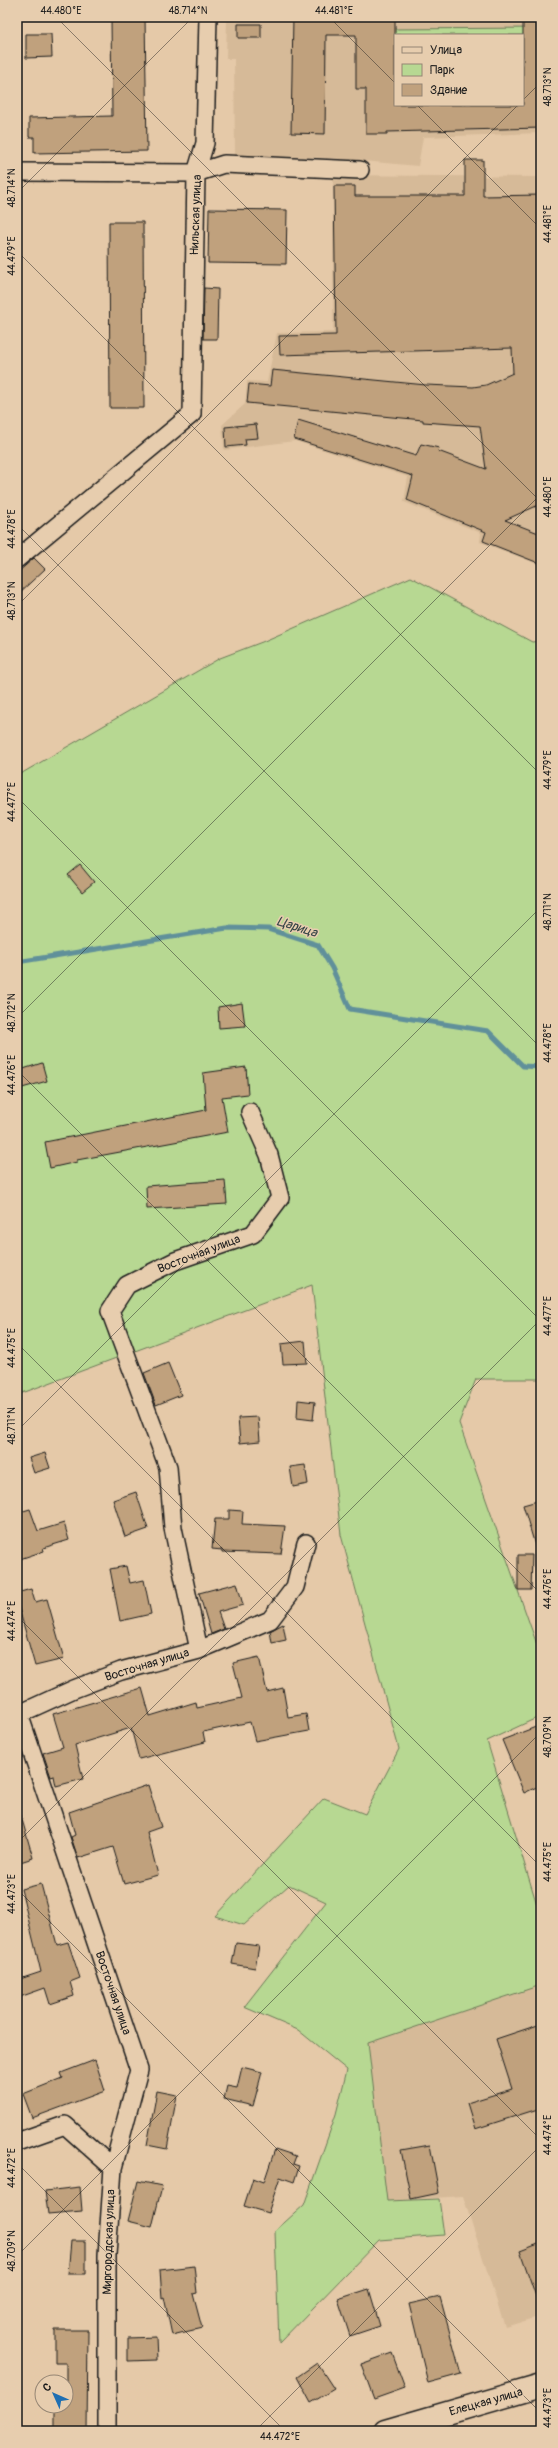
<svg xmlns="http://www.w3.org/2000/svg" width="558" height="2448" font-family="Pangolin,sans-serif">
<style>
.built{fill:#d6ba98;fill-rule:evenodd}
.green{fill:#b7d892;stroke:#6a7a57}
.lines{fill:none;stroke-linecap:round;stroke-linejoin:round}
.stream{stroke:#61909a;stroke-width:5}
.building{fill:#c0a17d;stroke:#1c1c1c}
.minor-casing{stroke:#1c1c1c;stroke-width:20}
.secondary-casing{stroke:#1c1c1c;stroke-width:25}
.minor{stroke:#e7cdae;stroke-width:17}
.secondary{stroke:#e7cdae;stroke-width:22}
.ticks{fill:none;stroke:#1c1c1c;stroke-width:1;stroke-opacity:0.45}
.labels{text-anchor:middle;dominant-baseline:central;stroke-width:3;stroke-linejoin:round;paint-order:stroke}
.street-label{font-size:12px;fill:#1c1c1c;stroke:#e7cdae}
.water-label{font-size:13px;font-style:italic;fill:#334346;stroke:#e7cdae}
.neatline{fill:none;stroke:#1c1c1c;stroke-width:1.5}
.ticks-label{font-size:10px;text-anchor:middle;fill:#1c1c1c}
</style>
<rect width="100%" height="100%" fill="#e5c9a8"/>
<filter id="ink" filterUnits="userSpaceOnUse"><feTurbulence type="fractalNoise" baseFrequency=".025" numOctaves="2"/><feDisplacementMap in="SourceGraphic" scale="8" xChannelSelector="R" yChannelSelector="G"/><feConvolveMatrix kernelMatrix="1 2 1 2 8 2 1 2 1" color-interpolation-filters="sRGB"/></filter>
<g filter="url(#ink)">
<!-- built -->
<path class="built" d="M 227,17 L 541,17 L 541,133 L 423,137 L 418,166 L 330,158 L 235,155 L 234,59 L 226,59 ZM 395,35 L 523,35 L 523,105 L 395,105 Z
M 333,175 L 541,177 L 541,565 L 480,542 L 481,533 L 404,502 L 408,477 L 295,441 L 224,450 L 222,425 L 245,404 L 247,381 L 267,382 L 277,333 L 333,332 Z
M 541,1985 L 541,2316 L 505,2327 L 463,2196 L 387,2201 L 367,2043 Z"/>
<!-- green -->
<path class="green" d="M 541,28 L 523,35 L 395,35 L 387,29 Z
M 411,577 L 532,642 L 541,641 L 541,1379 L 476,1379 L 459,1423 L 541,1656 L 541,1716 L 487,1741 L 541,1918 L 541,1985 L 368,2043 L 387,2201 L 439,2199 L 444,2235 L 379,2240 L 279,2343 L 275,2231 L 304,2205 L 336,2114 L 347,2070 L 298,2030 L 244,2007 L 326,1902 L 289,1885 L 244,1925 L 215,1916 L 324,1798 L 365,1814 L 399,1749 L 341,1535 L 312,1285 L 17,1395 L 17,776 L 220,658 L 262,642 Z"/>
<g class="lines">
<!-- stream -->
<path class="stream" d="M 17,962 L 227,928 L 268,929 L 318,945 L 332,968 L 350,1009 L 488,1031 L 523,1066 L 541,1067"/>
</g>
<!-- building -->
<path class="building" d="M 111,17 L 145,17 L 147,151 L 34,153 L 34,137 L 29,137 L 29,118 L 112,116 Z
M 293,17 L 395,17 L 395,105 L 523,105 L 523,17 L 541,17 L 541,128 L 387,132 L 387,134 L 366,134 L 366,89 L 356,89 L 356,35 L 326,35 L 325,134 L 291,133 Z
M 238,24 L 261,24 L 261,38 L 238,38 Z
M 26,34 L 51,34 L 52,57 L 26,58 Z
M 465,160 L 483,160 L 483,196 L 541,195 L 541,504 L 505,520 L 541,534 L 541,564 L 483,541 L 486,532 L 407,500 L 413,476 L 294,439 L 298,420 L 416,456 L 421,444 L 439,448 L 438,451 L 486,469 L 480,426 L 423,422 L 423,420 L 247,403 L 249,384 L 270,386 L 272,370 L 426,385 L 473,387 L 486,385 L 513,373 L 512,348 L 280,355 L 279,336 L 336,335 L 334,186 L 355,186 L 355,196 L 465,196 Z
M 209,209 L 287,210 L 286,264 L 208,263 Z
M 109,222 L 143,222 L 144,408 L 110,408 Z
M 204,288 L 218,289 L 217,339 L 203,339 Z
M 256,424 L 258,438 L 245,439 L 246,445 L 226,447 L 225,427 Z
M 34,558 L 45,569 L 17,595 L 17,573 Z
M 80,865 L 94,882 L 82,892 L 68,875 Z
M 242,1003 L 245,1026 L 219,1028 L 218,1007 Z
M 42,1063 L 47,1081 L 22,1088 L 17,1071 Z
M 246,1067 L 248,1094 L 222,1097 L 228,1132 L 77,1160 L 77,1162 L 50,1168 L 45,1142 L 206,1110 L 203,1073 Z
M 225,1180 L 227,1204 L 147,1209 L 146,1186 Z
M 305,1341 L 307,1363 L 283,1364 L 281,1344 Z
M 168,1363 L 181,1395 L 156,1405 L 144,1373 Z
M 298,1400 L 315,1402 L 313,1420 L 297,1418 Z
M 258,1417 L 260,1441 L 240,1443 L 238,1418 Z
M 45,1453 L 50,1468 L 34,1473 L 29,1458 Z
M 305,1465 L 308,1484 L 293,1487 L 290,1467 Z
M 136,1492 L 148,1529 L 125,1537 L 113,1500 Z
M 541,1500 L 541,1552 L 537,1552 L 523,1505 Z
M 30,1509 L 38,1531 L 64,1523 L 69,1540 L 43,1548 L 44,1551 L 17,1560 L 17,1513 Z
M 229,1510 L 243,1511 L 242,1524 L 285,1526 L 281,1554 L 222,1552 L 222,1550 L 212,1549 L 215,1519 L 229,1519 Z
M 518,1555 L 532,1555 L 531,1590 L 518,1590 Z
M 126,1566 L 130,1583 L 144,1580 L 151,1614 L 120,1621 L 110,1569 Z
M 237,1583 L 243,1605 L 218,1612 L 224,1629 L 211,1634 L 199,1593 Z
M 31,1589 L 35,1602 L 47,1599 L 64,1659 L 35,1666 L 17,1601 L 17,1593 Z
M 283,1624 L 286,1640 L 272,1643 L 270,1631 Z
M 259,1657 L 267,1692 L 283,1688 L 288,1717 L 306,1714 L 309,1731 L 255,1741 L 250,1722 L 203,1732 L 205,1742 L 139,1759 L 131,1728 L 75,1745 L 83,1779 L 56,1786 L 54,1776 L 51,1777 L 43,1753 L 63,1747 L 53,1714 L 142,1688 L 150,1716 L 196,1702 L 197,1708 L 242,1698 L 233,1663 Z
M 541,1725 L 541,1785 L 524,1793 L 502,1740 Z
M 148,1785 L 161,1827 L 147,1832 L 158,1875 L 124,1884 L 113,1847 L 78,1858 L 71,1837 L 75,1835 L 69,1812 Z
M 21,1816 L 33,1858 L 17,1863 L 17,1817 Z
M 41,1884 L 57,1945 L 68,1942 L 80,1978 L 70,1982 L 74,1996 L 50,2004 L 45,1988 L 17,1998 L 17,1980 L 41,1972 L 21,1889 Z
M 236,1943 L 259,1946 L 255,1968 L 232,1964 Z
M 541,2024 L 541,2108 L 475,2129 L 467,2103 L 512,2089 L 496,2039 Z
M 95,2060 L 105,2091 L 32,2118 L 23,2094 L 63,2078 L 61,2073 Z
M 242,2067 L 262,2072 L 253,2106 L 224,2099 L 227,2086 L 237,2088 Z
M 157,2091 L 177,2095 L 167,2149 L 147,2145 Z
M 430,2145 L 439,2193 L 411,2199 L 401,2150 Z
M 275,2149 L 296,2156 L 293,2164 L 299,2166 L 294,2182 L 280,2177 L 268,2213 L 244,2206 L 253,2178 L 264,2182 Z
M 138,2181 L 162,2186 L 152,2227 L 128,2221 Z
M 80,2187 L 82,2211 L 48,2214 L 45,2191 Z
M 71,2241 L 86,2241 L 86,2274 L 68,2274 Z
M 541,2243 L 541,2305 L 539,2305 L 520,2251 Z
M 194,2266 L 197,2293 L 193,2294 L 202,2328 L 172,2335 L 164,2297 L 162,2298 L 160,2270 Z
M 369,2289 L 380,2326 L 350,2336 L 338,2299 Z
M 440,2297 L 461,2374 L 428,2383 L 409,2304 Z
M 55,2330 L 88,2330 L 87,2431 L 55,2431 L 55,2406 L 66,2406 L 66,2363 L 55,2363 Z
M 156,2337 L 157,2360 L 128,2361 L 128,2338 Z
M 392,2353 L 405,2388 L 374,2399 L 361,2364 Z
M 317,2363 L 334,2389 L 311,2403 L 297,2377 Z"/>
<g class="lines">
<!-- minor casing -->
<g class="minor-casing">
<path id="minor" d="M 17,172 L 196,173 L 224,164 L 360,170
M 17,559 L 192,414 L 196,173 L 205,143 L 208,17
M 199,1650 L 270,1620 L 295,1587 L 306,1543
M 17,2142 L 65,2125 L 113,2168
M 107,2431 L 107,2255 L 113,2168 L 139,2070 L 19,1714 L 74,1689 L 121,1671 L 199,1650 L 173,1528 L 168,1467 L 110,1311 L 127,1285 L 175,1261 L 253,1234 L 280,1198 L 269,1155 L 250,1112"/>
</g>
<!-- secondary casing -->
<g class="secondary-casing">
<path id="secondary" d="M 385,2431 L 541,2386"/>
</g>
<!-- minor -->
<use href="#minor" class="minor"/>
<!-- secondary -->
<use href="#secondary" class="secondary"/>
</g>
</g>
<!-- ticks -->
<path class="ticks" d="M 56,17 L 541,502M 329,17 L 395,83M 523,100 L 541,82M 417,105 L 541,229M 17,193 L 193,17M 17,251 L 541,775M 17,524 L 541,1048M 17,606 L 518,105M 17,797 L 541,1321M 17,1018 L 541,494M 17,1070 L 541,1594M 17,1343 L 541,1867M 17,1431 L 541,907M 17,1616 L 541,2140M 17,1843 L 541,1319M 17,1889 L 541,2413M 17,2163 L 285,2431M 17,2256 L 541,1732M 255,2431 L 541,2145"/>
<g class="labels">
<!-- street labels -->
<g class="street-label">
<text transform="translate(196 215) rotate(-88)">Нильская улица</text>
<text transform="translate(199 1254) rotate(-21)">Восточная улица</text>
<text transform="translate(147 1665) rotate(-17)">Восточная улица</text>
<text transform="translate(113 1993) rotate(71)">Восточная улица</text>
<text transform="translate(109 2242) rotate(-88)">Миргородская улица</text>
<text transform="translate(486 2402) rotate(-16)">Елецкая улица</text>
</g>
<!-- water labels -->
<g class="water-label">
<text transform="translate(297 927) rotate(18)">Царица</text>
</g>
</g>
<!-- margin -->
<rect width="558" height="2448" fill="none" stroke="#e7cdae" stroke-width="44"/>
<!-- legend -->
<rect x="394" y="34" width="130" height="72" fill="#e7cdae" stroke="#968674"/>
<rect x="402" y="47" width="20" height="6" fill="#e7cdae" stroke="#968674"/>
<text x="430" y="54" font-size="12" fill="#1c1c1c">Улица</text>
<rect x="402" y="64" width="20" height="12" fill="#b7d892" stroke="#968674"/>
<text x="430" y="74" font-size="12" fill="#1c1c1c">Парк</text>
<rect x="402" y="84" width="20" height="12" fill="#c0a17d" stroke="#968674"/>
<text x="430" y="94" font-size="12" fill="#1c1c1c">Здание</text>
<!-- north arrow -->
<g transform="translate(54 2394) rotate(315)"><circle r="19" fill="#e7cdae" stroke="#968674"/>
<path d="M0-3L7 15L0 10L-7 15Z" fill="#1f6fb2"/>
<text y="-6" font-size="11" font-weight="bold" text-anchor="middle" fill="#1c1c1c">С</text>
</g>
<rect x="22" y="22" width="514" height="2404" class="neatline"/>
<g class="ticks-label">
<text x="61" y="14">44.480°E</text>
<text x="188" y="14">48.714°N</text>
<text x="334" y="14">44.481°E</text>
<text transform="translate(547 87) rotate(-90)" y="4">48.713°N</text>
<text transform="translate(11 188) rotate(-90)" y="4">48.714°N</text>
<text transform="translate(547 224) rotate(-90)" y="4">44.481°E</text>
<text transform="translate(11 256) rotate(-90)" y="4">44.479°E</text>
<text transform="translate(547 497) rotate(-90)" y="4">44.480°E</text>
<text transform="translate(11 529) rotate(-90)" y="4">44.478°E</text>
<text transform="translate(11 601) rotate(-90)" y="4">48.713°N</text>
<text transform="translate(547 770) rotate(-90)" y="4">44.479°E</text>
<text transform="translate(11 802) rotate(-90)" y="4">44.477°E</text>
<text transform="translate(547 912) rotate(-90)" y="4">48.711°N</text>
<text transform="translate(11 1013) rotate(-90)" y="4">48.712°N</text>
<text transform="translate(547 1043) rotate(-90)" y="4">44.478°E</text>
<text transform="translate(11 1075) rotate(-90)" y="4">44.476°E</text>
<text transform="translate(547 1316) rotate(-90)" y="4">44.477°E</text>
<text transform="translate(11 1348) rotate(-90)" y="4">44.475°E</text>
<text transform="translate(11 1426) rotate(-90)" y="4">48.711°N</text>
<text transform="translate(547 1589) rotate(-90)" y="4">44.476°E</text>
<text transform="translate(11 1621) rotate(-90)" y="4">44.474°E</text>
<text transform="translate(547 1737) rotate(-90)" y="4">48.709°N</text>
<text transform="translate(547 1862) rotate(-90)" y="4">44.475°E</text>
<text transform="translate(11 1894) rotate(-90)" y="4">44.473°E</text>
<text transform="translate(547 2135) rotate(-90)" y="4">44.474°E</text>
<text transform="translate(11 2168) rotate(-90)" y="4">44.472°E</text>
<text transform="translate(11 2251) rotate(-90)" y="4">48.709°N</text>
<text transform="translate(547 2408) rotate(-90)" y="4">44.473°E</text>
<text x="280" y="2440">44.472°E</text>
</g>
</svg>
